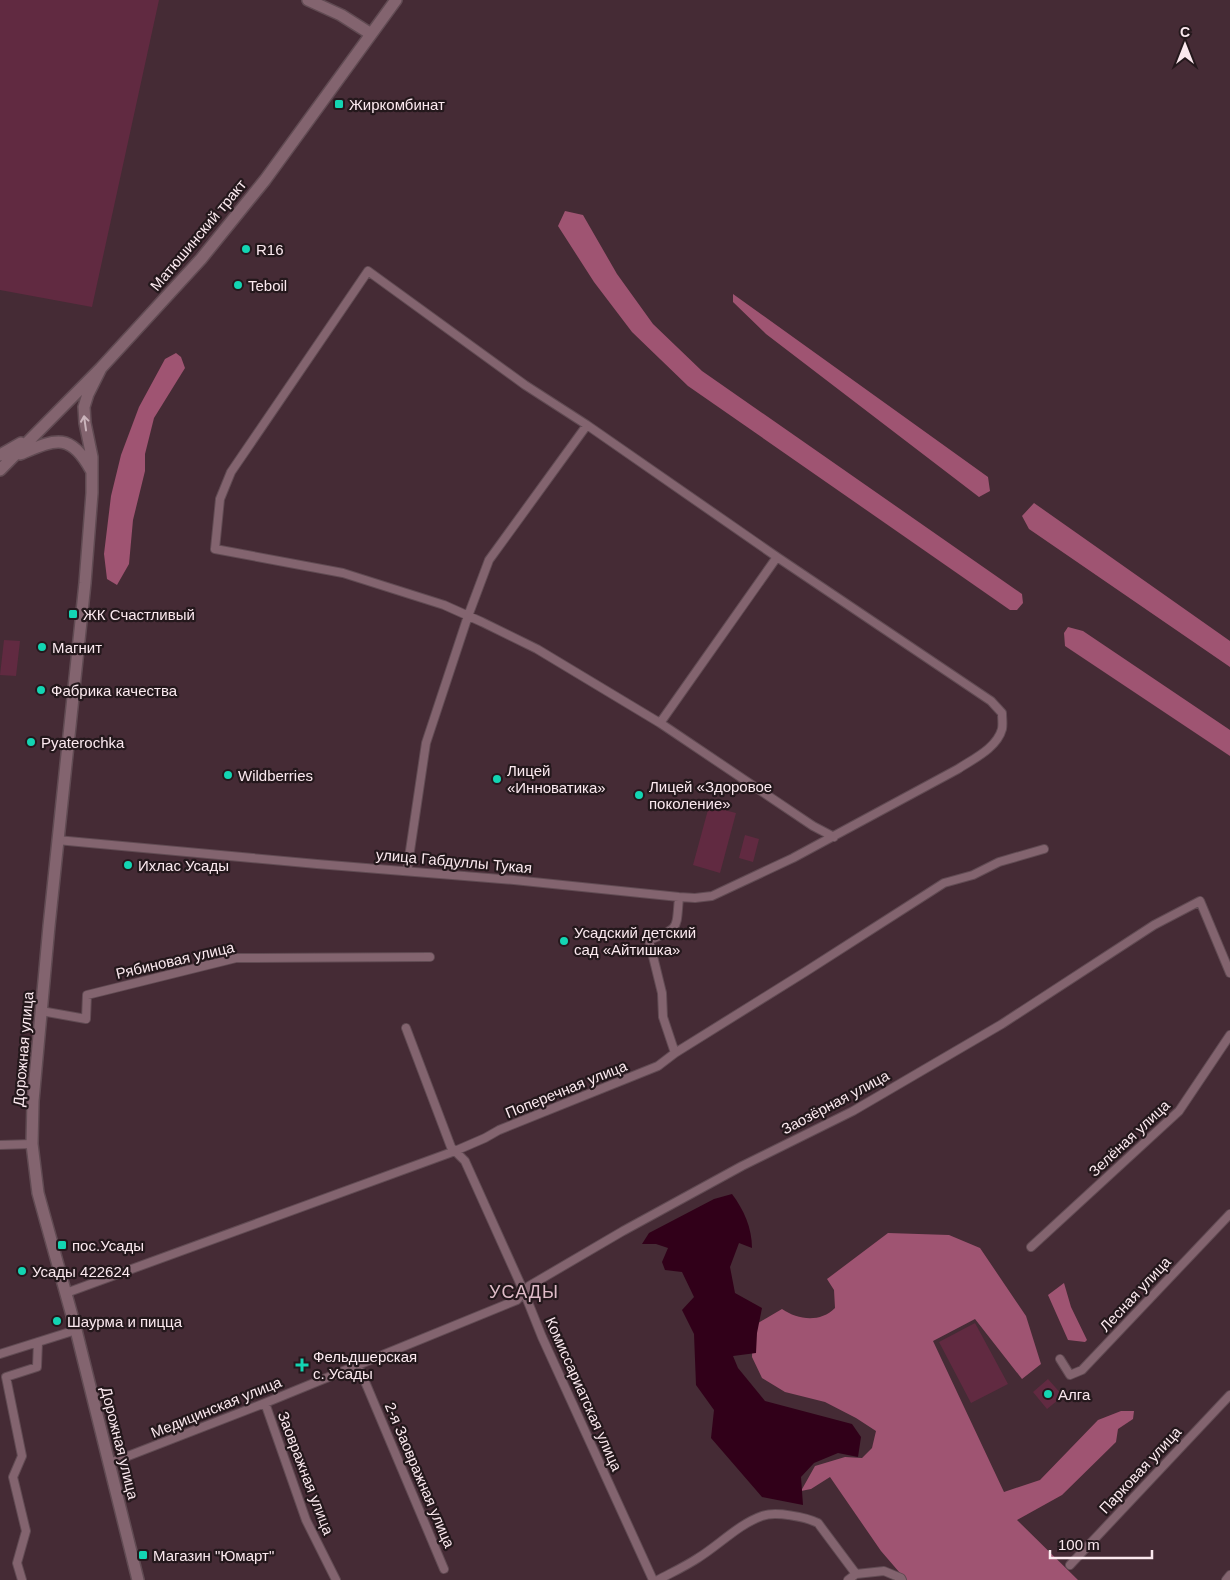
<svg xmlns="http://www.w3.org/2000/svg" width="1230" height="1580" font-family="Helvetica,sans-serif">
<style>
.green{fill:#612a41}
.forest{fill:#9f5472}
.water{fill:#310019}
.lines{fill:none;stroke-linecap:round;stroke-linejoin:round}
.street-casing{stroke:#614b53;stroke-width:10}
.secondary-casing{stroke:#614b53;stroke-width:14}
.street{stroke:#83646f;stroke-width:8}
.secondary{stroke:#83646f;stroke-width:11}
.oneway{stroke:#cbb4bc}
.poi-dot{fill:#13d5b3;stroke:#24181c;stroke-width:2}
.labels{text-anchor:middle;dominant-baseline:central;stroke-width:4.5;stroke-linejoin:round;paint-order:stroke}
.poi-label{font-size:15px;fill:#fbe9ef;stroke:#24181c;text-anchor:start}
.street-label{font-size:15px;fill:#fbe9ef;stroke:#24181c}
.quarter-label{font-size:18px;letter-spacing:1px;fill:#dfbcc8;stroke:#24181c}
</style>
<rect width="100%" height="100%" fill="#452b35"/>
<!-- green -->
<path class="green" d="M 0,0 L 159,0 L 92,307 L 0,290 Z
M 4,640 L 20,641 L 16,676 L 0,675 Z
M 709,806 L 736,813 L 720,873 L 693,865 Z
M 745,835 L 759,839 L 753,862 L 739,858 Z
M 975,1323 L 1008,1384 L 971,1403 L 939,1342 Z
M 1048,1379 L 1063,1396 L 1047,1409 L 1033,1392 Z"/>
<!-- forest -->
<path class="forest" d="M 565,211 L 583,215 L 617,274 L 653,324 L 702,371 L 1022,594 L 1023,603 L 1017,610 L 1010,610 L 688,386 L 632,332 L 594,282 L 558,226 Z
M 733,294 L 988,477 L 990,491 L 979,497 L 766,334 L 733,302 Z
M 176,353 L 181,357 L 185,368 L 154,418 L 145,454 L 145,471 L 133,520 L 129,564 L 117,585 L 107,579 L 104,554 L 111,496 L 121,455 L 139,407 L 165,359 Z
M 1034,503 L 1230,641 L 1230,667 L 1029,529 L 1022,516 Z
M 1068,627 L 1083,631 L 1230,730 L 1230,756 L 1065,646 L 1064,633 Z
M 888,1233 L 949,1235 L 980,1248 L 1026,1316 L 1041,1364 L 1022,1379 L 975,1319 L 933,1341 L 1004,1492 L 1040,1480 L 1098,1420 L 1121,1411 L 1134,1411 L 1133,1419 L 1118,1429 L 1116,1442 L 1062,1495 L 1017,1520 L 1078,1580 L 906,1580 L 881,1551 L 830,1477 L 811,1489 L 801,1491 L 815,1466 L 845,1457 L 862,1458 L 872,1448 L 876,1431 L 856,1418 L 825,1402 L 785,1392 L 762,1378 L 752,1357 L 753,1326 L 782,1309 C 798,1320 820,1323 835,1308 L 834,1290 L 827,1279 Z
M 1064,1283 L 1071,1307 L 1087,1340 L 1085,1342 L 1068,1340 L 1048,1295 Z"/>
<!-- water -->
<path class="water" d="M 732,1194 C 744,1210 752,1228 752,1248 L 739,1243 L 730,1267 L 735,1293 L 762,1308 L 757,1333 L 756,1353 L 733,1356 L 738,1368 L 765,1401 L 852,1424 L 861,1437 L 858,1457 L 838,1453 L 814,1463 L 801,1477 L 803,1505 L 762,1497 L 711,1438 L 714,1410 L 696,1385 L 694,1334 L 682,1310 L 694,1297 L 682,1272 L 665,1270 L 662,1262 L 668,1248 L 656,1244 L 642,1244 L 649,1233 L 714,1199 Z"/>
<g class="lines">
<!-- street casing -->
<g class="street-casing">
<path id="street" d="M 660,723 L 777,557
M 57,840 L 317,864 L 514,880 L 679,897 L 695,898 L 712,896 L 793,858 L 958,769 C 973,759 997,748 1002,729 C 1003,724 1002,718 1002,713 L 991,701 L 777,557 L 587,425 L 525,385 L 368,271 L 231,472 L 220,499 L 215,549 L 343,573 L 444,605 L 482,622 L 537,649 L 660,723 L 813,826 L 834,837
M 407,871 L 426,743 L 468,616 L 489,560 L 587,425
M 41,1011 L 86,1019 L 87,995 L 236,958 L 430,957
M 406,1028 L 451,1147 L 465,1161 L 524,1292 L 542,1337 L 653,1580
M 675,1053 L 663,1017 L 662,993 L 649,940 C 680,928 676,930 679,897
M 0,1145 L 32,1144
M 1031,1247 L 1179,1111 L 1230,1035
M 66,1293 L 455,1151 L 485,1138 L 499,1130 L 658,1066 L 675,1053 L 805,972 L 944,883 L 973,875 L 999,862 L 1044,849
M 0,1354 L 76,1330
M 1060,1359 L 1070,1375 L 1082,1370 L 1230,1214
M 358,1365 L 444,1569
M 265,1403 L 306,1520 L 336,1580
M 110,1463 L 265,1403 L 517,1300 L 529,1286 L 623,1231 L 742,1166 L 853,1111 L 1002,1024 L 1154,925 L 1200,901 L 1230,973
M 1070,1565 L 1230,1395
M 856,1574 L 884,1571 L 901,1578 L 902,1580
M 22,1580 L 17,1563 L 26,1531 L 13,1477 L 22,1456 L 6,1377 L 37,1367 L 38,1342
M 658,1580 C 671,1573 686,1566 698,1558 C 719,1545 739,1524 762,1516 C 775,1511 806,1517 818,1523 L 856,1574 L 848,1580
M 1226,1580 L 1230,1575"/>
</g>
<!-- secondary casing -->
<g class="secondary-casing">
<path id="secondary" d="M 308,0 L 341,15 L 371,34
M 101,368 L 88,394 L 84,407 L 85,423 L 92,457 L 92,493 L 85,583 L 49,926 L 33,1101 L 32,1144 L 38,1193 L 76,1330 L 138,1580
M 20,454 C 54,440 70,431 91,470
M 0,455 L 21,443
M 0,470 L 101,368 L 201,259 L 265,180 L 396,0"/>
</g>
<!-- street -->
<use href="#street" class="street"/>
<!-- secondary -->
<use href="#secondary" class="secondary"/>
</g>
<!-- one-way arrows -->
<defs><path id="oneway-shaft" d="M-6 0H5M1.5-3L5.5 0L1.5 3" fill="none" stroke-width="1.6" stroke-linecap="round" stroke-linejoin="round" transform="scale(1.25)"/></defs>
<use class="oneway" href="#oneway-shaft" transform="translate(85 423) rotate(-98)"/>
<!-- markers -->
<g class="poi-dot">
<rect x="334" y="99" width="10" height="10" rx="2.5"/>
<circle cx="246" cy="249" r="5"/>
<circle cx="238" cy="285" r="5"/>
<rect x="68" y="609" width="10" height="10" rx="2.5"/>
<circle cx="42" cy="647" r="5"/>
<circle cx="41" cy="690" r="5"/>
<circle cx="31" cy="742" r="5"/>
<circle cx="228" cy="775" r="5"/>
<circle cx="497" cy="779" r="5"/>
<circle cx="639" cy="795" r="5"/>
<circle cx="128" cy="865" r="5"/>
<circle cx="564" cy="941" r="5"/>
<rect x="57" y="1240" width="10" height="10" rx="2.5"/>
<circle cx="22" cy="1271" r="5"/>
<circle cx="57" cy="1321" r="5"/>
<path d="M299.5 1357.5h5v5h5v5h-5v5h-5v-5h-5v-5h5z"/>
<circle cx="1048" cy="1394" r="5"/>
<rect x="138" y="1550" width="10" height="10" rx="2.5"/>
</g>
<g class="labels">
<!-- poi labels -->
<g class="poi-label">
<text x="349" y="104">Жиркомбинат</text>
<text x="256" y="249">R16</text>
<text x="248" y="285">Teboil</text>
<text x="83" y="614">ЖК Счастливый</text>
<text x="52" y="647">Магнит</text>
<text x="51" y="690">Фабрика качества</text>
<text x="41" y="742">Pyaterochka</text>
<text x="507" y="770">Лицей<tspan x="507" dy="17">«Инноватика»</tspan></text>
<text x="238" y="775">Wildberries</text>
<text x="649" y="786">Лицей «Здоровое<tspan x="649" dy="17">поколение»</tspan></text>
<text x="138" y="865">Ихлас Усады</text>
<text x="574" y="932">Усадский детский<tspan x="574" dy="17">сад «Айтишка»</tspan></text>
<text x="72" y="1245">пос.Усады</text>
<text x="32" y="1271">Усады 422624</text>
<text x="67" y="1321">Шаурма и пицца</text>
<text x="313" y="1356">Фельдшерская<tspan x="313" dy="17">с. Усады</tspan></text>
<text x="1058" y="1394">Алга</text>
<text x="153" y="1555">Магазин "Юмарт"</text>
</g>
<!-- street labels -->
<g class="street-label">
<text transform="translate(198 235) rotate(-50)">Матюшинский тракт</text>
<text transform="translate(454 861) rotate(5)">улица Габдуллы Тукая</text>
<text transform="translate(175 960) rotate(-13)">Рябиновая улица</text>
<text transform="translate(23 1049) rotate(-85)">Дорожная улица</text>
<text transform="translate(566 1089) rotate(-22)">Поперечная улица</text>
<text transform="translate(835 1102) rotate(-28)">Заозёрная улица</text>
<text transform="translate(1129 1138) rotate(-43)">Зелёная улица</text>
<text transform="translate(1135 1294) rotate(-47)">Лесная улица</text>
<text transform="translate(584 1394) rotate(66)">Комиссариатская улица</text>
<text transform="translate(216 1407) rotate(-22)">Медицинская улица</text>
<text transform="translate(120 1443) rotate(76)">Дорожная улица</text>
<text transform="translate(1140 1470) rotate(-47)">Парковая улица</text>
<text transform="translate(306 1473) rotate(69)">Заовражная улица</text>
<text transform="translate(420 1475) rotate(67)">2-я Заовражная улица</text>
</g>
<!-- quarter labels -->
<g class="quarter-label">
<text x="524" y="1292">УСАДЫ</text>
</g>
</g>
<!-- north arrow -->
<g transform="translate(1185 45)" stroke="#24181c" stroke-width="4" paint-order="stroke">
<path d="M0-4L9 19L0 12L-9 19Z" fill="#fbe9ef"/>
<text y="-8" font-size="14" font-weight="bold" text-anchor="middle" fill="#fbe9ef">С</text>
</g>
<!-- scale -->
<path d="M1050 1550v8h102v-8" fill="none" stroke="#fbe9ef" stroke-width="2.5"/>
<text x="1058" y="1550" font-size="15" fill="#fbe9ef" stroke="#24181c" stroke-width="4" paint-order="stroke">100 m</text>
</svg>
